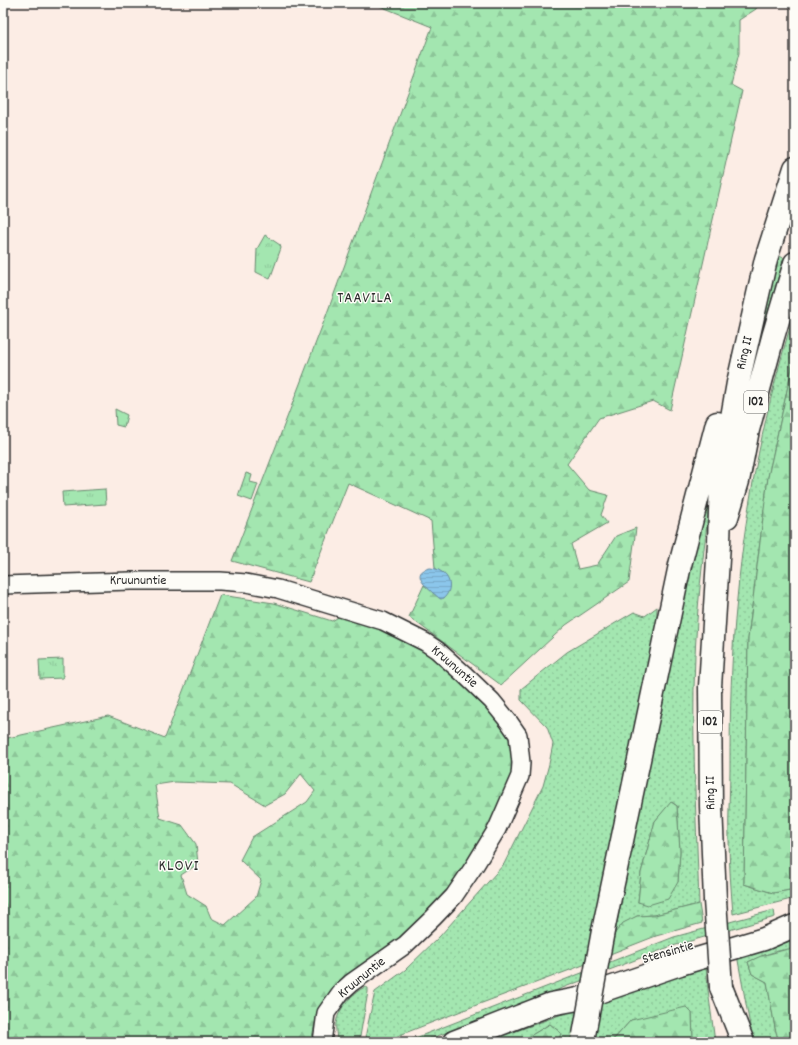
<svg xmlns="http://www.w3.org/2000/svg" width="798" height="1045" font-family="Dekko,sans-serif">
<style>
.grass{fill:url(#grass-dots);stroke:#67886e;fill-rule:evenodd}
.forest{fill:url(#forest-firs);stroke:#67886e;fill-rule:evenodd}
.park{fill:url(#park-tufts);stroke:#67886e}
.water{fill:url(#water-rules);stroke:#65889e}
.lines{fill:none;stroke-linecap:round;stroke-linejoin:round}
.minor-casing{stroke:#2b2b2b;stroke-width:20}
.major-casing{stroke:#2b2b2b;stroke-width:25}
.highway-casing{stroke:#2b2b2b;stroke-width:25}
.minor{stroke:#fdfcf7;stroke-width:17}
.major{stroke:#fdfcf7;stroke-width:22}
.highway{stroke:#fdfcf7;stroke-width:22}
.highway-bridge-casing{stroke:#2b2b2b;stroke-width:25;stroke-linecap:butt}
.highway-bridge{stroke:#fdfcf7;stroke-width:22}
.labels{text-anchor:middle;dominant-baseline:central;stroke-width:3;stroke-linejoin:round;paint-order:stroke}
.shield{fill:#fdfcf7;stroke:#6a6a68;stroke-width:1}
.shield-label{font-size:13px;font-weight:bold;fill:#2b2b2b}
.street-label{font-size:14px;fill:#2b2b2b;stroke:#fdfcf7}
.neighbourhood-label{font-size:15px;letter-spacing:1px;fill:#2b2b2b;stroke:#fdfcf7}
.quarter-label{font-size:16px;letter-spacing:1px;fill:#2b2b2b;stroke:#fdfcf7}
</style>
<defs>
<pattern id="grass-dots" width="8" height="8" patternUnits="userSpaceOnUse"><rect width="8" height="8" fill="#a3e6b0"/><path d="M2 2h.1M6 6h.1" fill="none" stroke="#8cc598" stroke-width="1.8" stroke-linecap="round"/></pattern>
<pattern id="forest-firs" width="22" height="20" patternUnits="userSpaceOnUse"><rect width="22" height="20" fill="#a3e6b0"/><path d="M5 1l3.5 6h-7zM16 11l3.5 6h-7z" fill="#8cc598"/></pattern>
<pattern id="park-tufts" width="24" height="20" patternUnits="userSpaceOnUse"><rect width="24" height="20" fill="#a3e6b0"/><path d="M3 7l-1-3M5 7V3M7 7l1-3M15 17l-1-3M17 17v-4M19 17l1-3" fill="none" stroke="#8cc598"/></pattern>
<pattern id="water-rules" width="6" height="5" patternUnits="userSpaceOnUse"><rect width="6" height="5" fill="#8bc6eb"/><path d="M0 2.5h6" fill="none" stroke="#78aaca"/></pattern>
</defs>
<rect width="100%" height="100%" fill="#fcede5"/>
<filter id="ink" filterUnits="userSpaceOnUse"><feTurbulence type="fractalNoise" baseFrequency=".025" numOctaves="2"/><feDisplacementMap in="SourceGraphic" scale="8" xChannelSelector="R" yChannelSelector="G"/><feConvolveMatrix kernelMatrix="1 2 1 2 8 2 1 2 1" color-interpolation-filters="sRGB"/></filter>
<g filter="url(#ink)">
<!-- grass -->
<path class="grass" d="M 779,256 L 784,258 L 763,328 L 737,439 L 766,302 Z
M 795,311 L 795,359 L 793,363 L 768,477 L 748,639 L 744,884 L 773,893 L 795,889 L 795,898 L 733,914 C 731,889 729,863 729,838 C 728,815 730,793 730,770 C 730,713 731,656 737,599 C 746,501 766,405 795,311 Z
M 713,475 C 707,523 701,571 697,620 C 690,714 696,809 699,904 L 655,915 L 637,916 L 615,933 L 679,609 ZM 672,802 L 677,806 L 680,851 L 678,882 L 638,902 L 641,873 L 655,821 Z
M 657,607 L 656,640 L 586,964 L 474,1006 L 382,1042 L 367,1042 L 366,1033 L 375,992 L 405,970 L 440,936 L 504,864 L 543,786 L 549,764 L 553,744 L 547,727 L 521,700 L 521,689 L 567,652 L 634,612 L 645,616 Z
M 774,910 L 775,917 L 669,947 L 422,1042 L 405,1042 L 674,937 Z
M 795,940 L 795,950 C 779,948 762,956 748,962 L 752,974 L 767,982 L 775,1028 L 779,1042 L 753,1042 L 737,955 Z
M 706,964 L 708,990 L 715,1042 L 693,1042 L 692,1013 L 631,1020 L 615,1038 L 609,1042 L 594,1042 L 595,1037 L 572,1033 L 570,1042 L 558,1042 L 561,1033 L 550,1024 L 520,1042 L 487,1042 L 675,972 Z
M 365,987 L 368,988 L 368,992 L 359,1042 L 337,1042 C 337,1036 335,1029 336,1023 C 338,1009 353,992 365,987 Z"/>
<!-- forest -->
<path class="forest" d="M 378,3 L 758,3 L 756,9 L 739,20 L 739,53 L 731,85 L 742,91 L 670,410 L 653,401 L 599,418 L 567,464 L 589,490 L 608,495 L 601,515 L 607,523 L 571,544 L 578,569 L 597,565 L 616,536 L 636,528 L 629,582 L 566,625 L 501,685 L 409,617 L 424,585 L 441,599 L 440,571 L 435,568 L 431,521 L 348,483 L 309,582 L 232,561 L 326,316 L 432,27 L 380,6 Z
M 795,359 L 795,889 L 773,893 L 744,884 L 748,639 L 768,477 L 793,363 Z
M 220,595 L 274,603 L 332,621 L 340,616 L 386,630 L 425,649 L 464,683 L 501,722 L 511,739 L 517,758 L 513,779 L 468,868 L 402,943 L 355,970 L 334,987 L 317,1014 L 311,1042 L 3,1042 L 3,739 L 108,716 L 165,738 ZM 301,774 L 315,791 L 307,802 L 252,837 L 240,860 L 261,880 L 256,897 L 225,925 L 211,918 L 206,906 L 187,894 L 181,875 L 198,864 L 196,844 L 182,825 L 160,818 L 155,785 L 175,782 L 230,784 L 265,805 L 285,794 Z
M 671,802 L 677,806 L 680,851 L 678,882 L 668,899 L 648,905 L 638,902 L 641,873 L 655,821 Z
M 699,904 L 702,923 L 656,936 L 610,954 L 615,933 L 623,923 L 637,916 L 655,915 Z
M 788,949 L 795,950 L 795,1042 L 779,1042 L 775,1028 L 767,982 L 752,974 L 748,962 L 761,956 Z
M 686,1007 L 692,1013 L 693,1042 L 609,1042 L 615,1038 L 631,1020 Z
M 550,1024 L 561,1033 L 558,1042 L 520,1042 Z"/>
<!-- park -->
<path class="park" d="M 265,235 L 280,245 L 281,248 L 270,279 L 256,272 L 257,249 Z
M 115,409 L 127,415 L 124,427 L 116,425 Z
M 246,473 L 252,475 L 250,482 L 258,484 L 252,501 L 238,496 Z
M 105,489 L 106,504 L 63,507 L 62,492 Z
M 63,659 L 63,678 L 40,679 L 39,660 Z"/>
<!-- water -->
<path class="water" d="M 430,568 C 447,569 456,586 444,598 C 443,598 442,599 441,599 C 438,598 435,594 433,593 C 425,586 410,572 430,568 Z"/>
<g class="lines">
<!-- minor casing -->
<g class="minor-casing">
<path id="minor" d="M 3,585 L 131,581 L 220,581 L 246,583 L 278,589 L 383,621 L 425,642 L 437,650 L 465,675 L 492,701 L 509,722 L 518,735 L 521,763 L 520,776 L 497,829 L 475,865 L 454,896 L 433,918 L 405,945 L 351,983 L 341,992 L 326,1013 L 322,1042"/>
</g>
<!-- major casing -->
<g class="major-casing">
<path id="major" d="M 454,1042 L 551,1004 L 578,999 L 680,964 L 764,939 L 794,926"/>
</g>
<!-- highway casing -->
<g class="highway-casing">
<path id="highway" d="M 727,517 L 738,481 L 748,430 L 773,337 L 795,263
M 715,900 L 711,806 L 710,687 L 719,543 L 721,480 L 738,383 L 766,259 L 795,168
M 603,931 L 680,565 L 717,423
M 721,987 L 743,1042"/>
</g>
<!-- minor -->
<use href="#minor" class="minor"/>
<!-- major -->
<use href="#major" class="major"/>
<!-- highway -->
<use href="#highway" class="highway"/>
<!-- highway-bridge casing -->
<g class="highway-bridge-casing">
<path id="highway-bridge" d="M 715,900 L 721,987
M 584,1035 L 603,931"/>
</g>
<!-- highway-bridge -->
<use href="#highway-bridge" class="highway-bridge"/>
</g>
</g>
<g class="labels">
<!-- shield labels -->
<g class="shield">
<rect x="744" y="391" width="24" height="22" rx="3"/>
<rect x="698" y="711" width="24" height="22" rx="3"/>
</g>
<g class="shield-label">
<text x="756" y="402">102</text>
<text x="710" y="722">102</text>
</g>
<!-- street labels -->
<g class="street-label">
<text transform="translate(745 353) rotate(-77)">Ring II</text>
<text x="138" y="581">Kruununtie</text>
<text transform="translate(454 667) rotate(41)">Kruununtie</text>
<text transform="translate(711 793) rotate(-91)">Ring II</text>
<text transform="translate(668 953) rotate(-16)">Stensintie</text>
<text transform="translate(362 978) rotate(-39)">Kruununtie</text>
</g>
<!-- neighbourhood labels -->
<g class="neighbourhood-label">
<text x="365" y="299">TAAVILA</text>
</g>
<!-- quarter labels -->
<g class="quarter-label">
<text x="179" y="866">KLOVI</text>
</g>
</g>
<!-- margin -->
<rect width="798" height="1045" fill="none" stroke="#fdfcf7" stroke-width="16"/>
<rect x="8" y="8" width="782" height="1029" fill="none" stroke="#2b2b2b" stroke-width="1.5" filter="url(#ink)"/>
</svg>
